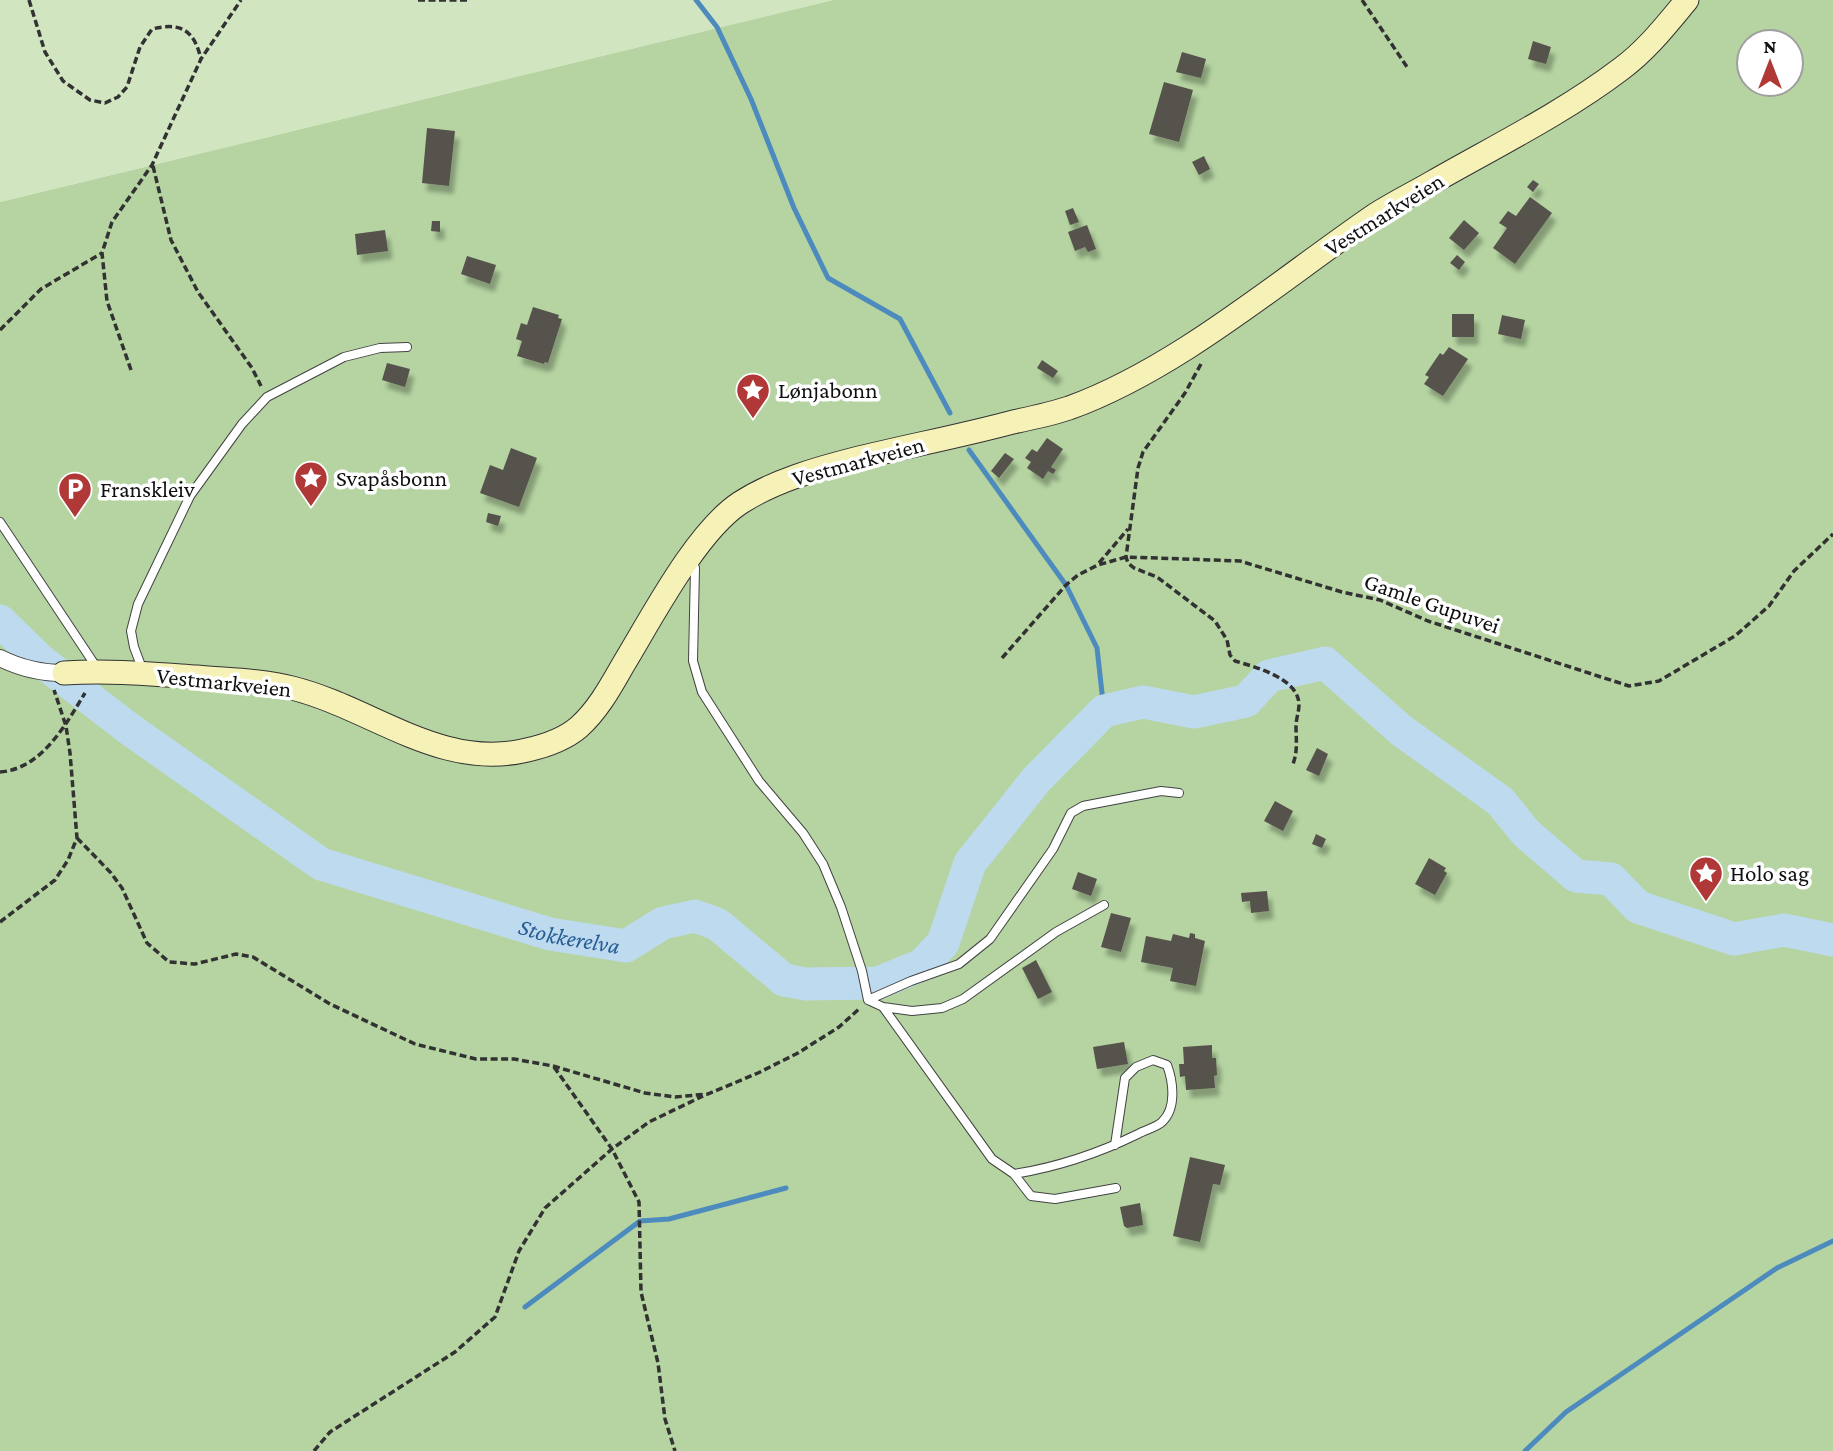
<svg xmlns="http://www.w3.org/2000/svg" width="1833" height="1451" font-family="'Crimson Pro',serif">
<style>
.green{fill:#d1e5c0}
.forest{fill:#b5d4a1;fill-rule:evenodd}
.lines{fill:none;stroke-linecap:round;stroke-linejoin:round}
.stream{stroke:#4d8bbe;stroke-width:5}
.river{stroke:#bedaef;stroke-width:33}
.building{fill:#57524d;filter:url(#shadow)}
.lane-casing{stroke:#434343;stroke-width:10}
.street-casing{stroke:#434343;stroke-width:18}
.secondary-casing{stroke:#323232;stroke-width:25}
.path{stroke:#323232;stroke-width:3.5;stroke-dasharray:7 3.5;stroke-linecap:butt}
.lane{stroke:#fff;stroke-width:8}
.street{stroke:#fff;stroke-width:16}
.secondary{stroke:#f6f2b7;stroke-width:23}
.labels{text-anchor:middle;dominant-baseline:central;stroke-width:7;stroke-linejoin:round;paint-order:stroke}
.street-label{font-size:23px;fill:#101010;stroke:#fff}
.poi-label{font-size:23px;fill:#101010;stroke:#fff;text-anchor:start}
.water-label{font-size:24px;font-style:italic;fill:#275e94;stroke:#fff}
</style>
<defs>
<filter id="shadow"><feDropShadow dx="4.5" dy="8" stdDeviation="2" flood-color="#0004"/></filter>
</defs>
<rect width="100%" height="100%" fill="#fefcf4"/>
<!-- green -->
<path class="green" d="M 0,0 L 833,0 L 0,202 Z"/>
<!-- forest -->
<path class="forest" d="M 833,0 L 1833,0 L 1833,1451 L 0,1451 L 0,202 ZM 1749,42 L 1791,42 L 1791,84 L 1749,84 Z"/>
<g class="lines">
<!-- stream -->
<path class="stream" d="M 696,0 L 717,27 L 751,99 L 794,208 L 828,278 L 900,319 L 950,413
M 969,450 L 1066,585 L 1097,648 L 1104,711
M 525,1307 L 640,1221 L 669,1219 L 786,1188
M 1525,1451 L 1566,1412 L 1777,1268 L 1833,1241"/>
<!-- river -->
<path class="river" id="s1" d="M 0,621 L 40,660 L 128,728 L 321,864 L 550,934 L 626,946 L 663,923 L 695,916 L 717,924 L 784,980 L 806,984 L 878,983 L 922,965 L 943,943 L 970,863 L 1036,780 L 1104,711 L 1143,702 L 1194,712 L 1246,701 L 1269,676 L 1325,663 L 1402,731 L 1500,801 L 1526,833 L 1576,876 L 1611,879 L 1638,907 L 1734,939 L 1784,930 L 1833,940"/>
</g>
<!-- building -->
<path class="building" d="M 1533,41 L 1551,47 L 1546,64 L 1528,59 Z
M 1182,52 L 1206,59 L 1201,78 L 1176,72 Z
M 1164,82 L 1193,90 L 1179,142 L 1149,134 Z
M 427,128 L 455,131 L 449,186 L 422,183 Z
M 1204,156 L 1210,169 L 1199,175 L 1192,162 Z
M 1533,180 L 1539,184 L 1533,192 L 1527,187 Z
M 1530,197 L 1552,213 L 1515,264 L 1493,248 L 1507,228 L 1499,223 L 1508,211 L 1516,216 Z
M 1073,208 L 1079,222 L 1070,225 L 1065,211 Z
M 1464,220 L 1479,233 L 1464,250 L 1449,238 Z
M 432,221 L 440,221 L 440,232 L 431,231 Z
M 1087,225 L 1096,249 L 1088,252 L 1085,247 L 1075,251 L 1068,232 Z
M 385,230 L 388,251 L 357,255 L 355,234 Z
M 1457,255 L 1465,262 L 1459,270 L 1450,263 Z
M 467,256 L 496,265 L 490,284 L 461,274 Z
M 533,307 L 559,315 L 558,318 L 562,319 L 548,363 L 545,362 L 544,364 L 517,356 L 522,341 L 516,339 L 521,323 L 527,325 Z
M 1452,314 L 1474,314 L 1474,337 L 1452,337 Z
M 1502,315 L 1525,320 L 1521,339 L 1498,334 Z
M 1449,347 L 1468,359 L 1443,396 L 1424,384 L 1429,377 L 1425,375 L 1440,353 L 1443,355 Z
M 1042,360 L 1058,371 L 1053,378 L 1037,368 Z
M 387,363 L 410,369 L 405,387 L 382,380 Z
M 1047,438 L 1063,449 L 1051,467 L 1056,470 L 1053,474 L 1048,471 L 1043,479 L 1027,468 L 1031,462 L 1025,458 L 1032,449 L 1037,452 Z
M 511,448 L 537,458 L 519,507 L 480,493 L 490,465 L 503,470 Z
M 1005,453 L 1014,459 L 999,478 L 991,471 Z
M 488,513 L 501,516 L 498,526 L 486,522 Z
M 1317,748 L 1328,754 L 1319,776 L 1306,770 Z
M 1275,801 L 1293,811 L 1283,831 L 1264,821 Z
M 1316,834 L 1326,839 L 1322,848 L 1312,844 Z
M 1429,858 L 1446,868 L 1444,871 L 1447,873 L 1435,895 L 1415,884 Z
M 1078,872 L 1097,879 L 1091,896 L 1072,889 Z
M 1267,891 L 1269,911 L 1251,913 L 1250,901 L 1242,902 L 1241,893 Z
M 1111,913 L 1131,918 L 1121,952 L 1101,947 Z
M 1190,933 L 1195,934 L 1195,938 L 1205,941 L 1196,986 L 1170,981 L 1173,968 L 1141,962 L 1146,936 L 1171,941 L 1173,934 L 1189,938 Z
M 1036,960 L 1052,992 L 1038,999 L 1022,968 Z
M 1124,1042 L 1128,1064 L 1097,1069 L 1093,1047 Z
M 1212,1045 L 1212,1058 L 1216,1058 L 1217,1075 L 1214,1076 L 1215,1088 L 1186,1090 L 1185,1076 L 1180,1077 L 1179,1064 L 1184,1064 L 1183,1047 Z
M 1190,1157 L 1225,1165 L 1220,1185 L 1213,1184 L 1200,1242 L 1173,1236 Z
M 1140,1203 L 1143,1225 L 1127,1228 L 1124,1226 L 1120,1207 Z"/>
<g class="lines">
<!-- lane casing -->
<g class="lane-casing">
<path id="lane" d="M 0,522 L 97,668
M 692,559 L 695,568 L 693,661 L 702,692 L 759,781 L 803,833 L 823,864 L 841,907 L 862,971 L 868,1000 L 883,1007 L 992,1159 L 1014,1174 L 1031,1196 L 1055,1199 L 1116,1188
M 143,671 L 134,647 L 131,631 L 138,604 L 190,496 L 242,424 L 267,397 L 344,357 L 380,348 L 407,347
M 868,1000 L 911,981 L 959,964 L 990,939 L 1053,849 L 1071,813 L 1083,806 L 1161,791 L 1179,793
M 883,1007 L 912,1011 L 942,1008 L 963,999 L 1056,932 L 1104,905
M 1014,1174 C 1058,1167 1097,1154 1138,1134 C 1145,1130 1157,1127 1162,1122 C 1177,1108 1173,1081 1167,1065 L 1153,1060 L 1136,1067 L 1125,1078 L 1115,1145"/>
</g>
<!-- street casing -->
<g class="street-casing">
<path id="street" d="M 0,658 C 20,668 41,673 64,673"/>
</g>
<!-- secondary casing -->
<g class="secondary-casing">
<path id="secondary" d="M 64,673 C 109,670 153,674 197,677 C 229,680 261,680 292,688 C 372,708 441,771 527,750 C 545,746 565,739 579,727 C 598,710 611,686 623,665 C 651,619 696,532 740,503 C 774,481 816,469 855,459 C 908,446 961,436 1013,422 C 1032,418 1051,414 1069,408 C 1177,369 1280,280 1375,215 C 1394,203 1414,193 1433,182 C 1496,146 1563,113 1621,69 C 1647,50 1667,24 1687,0"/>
</g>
<!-- path -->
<path class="path" d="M 29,0 L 45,52 L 63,81 L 90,100 L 105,103 L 118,97 L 127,87 L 140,47 L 152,29 C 181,22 194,30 201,59
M 418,0 L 470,0
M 1362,0 L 1407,67
M 153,166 L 171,240 L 198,292 L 252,368 L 261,386
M 0,330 L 41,289 L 102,253
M 1201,364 L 1185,393 L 1143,452 L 1138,468 L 1126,557 L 1128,563 L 1134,568 L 1157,577 L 1215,621 L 1227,640 L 1230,655 L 1235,661 C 1255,667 1298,678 1299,704 C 1299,712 1296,719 1296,726 C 1296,740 1298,750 1293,764
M 131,370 L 107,301 L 102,253 L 112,222 L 152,165 L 201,59 L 241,0
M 1099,563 L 1128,529
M 1002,658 L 1066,585 L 1078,575 L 1098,565 L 1126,557 L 1240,561 L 1342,592 L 1380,600 L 1428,621 L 1629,686 L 1659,681 L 1735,636 L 1769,606 L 1794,571 L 1833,534
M 0,772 C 42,769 66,724 85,693
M 77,838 L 111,873 L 122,888 L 147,943 L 169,962 L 195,964 L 236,954 L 253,957 L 330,1004 L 415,1044 L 476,1059 L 514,1059 L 553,1066 L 645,1093 L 675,1097 L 708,1094 L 758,1073 L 798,1053 L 839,1027 L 859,1009
M 0,922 L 55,880 L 68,860 L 77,838 L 70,753 L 66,726 L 54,690
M 554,1067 L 612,1149 L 639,1202 L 641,1292 L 658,1363 L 665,1419 L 675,1451
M 314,1451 L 330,1432 L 455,1352 L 495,1317 L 519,1251 L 545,1208 L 612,1149 L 649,1122 L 703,1096"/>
<!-- lane -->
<use href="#lane" class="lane"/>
<!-- street -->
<use href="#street" class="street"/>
<!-- secondary -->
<use href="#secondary" class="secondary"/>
</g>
<!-- icons -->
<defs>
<g id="sight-pin" transform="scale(1.75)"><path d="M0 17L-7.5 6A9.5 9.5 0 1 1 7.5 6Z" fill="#b03837" stroke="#fff"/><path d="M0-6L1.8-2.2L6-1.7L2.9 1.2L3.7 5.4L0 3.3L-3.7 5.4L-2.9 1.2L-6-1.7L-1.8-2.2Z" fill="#fff"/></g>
<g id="parking-pin" transform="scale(1.75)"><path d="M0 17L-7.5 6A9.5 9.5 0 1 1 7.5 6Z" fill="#b03837" stroke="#fff"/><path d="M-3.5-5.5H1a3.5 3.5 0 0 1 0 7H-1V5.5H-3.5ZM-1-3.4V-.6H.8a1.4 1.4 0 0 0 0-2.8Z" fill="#fff"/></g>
</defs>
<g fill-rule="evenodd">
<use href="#sight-pin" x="753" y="390"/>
<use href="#sight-pin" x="311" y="478"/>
<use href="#parking-pin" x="75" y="489"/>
<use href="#sight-pin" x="1706" y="873"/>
</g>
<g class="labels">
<!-- street labels -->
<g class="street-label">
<text transform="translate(1384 214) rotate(-32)">Vestmarkveien</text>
<text transform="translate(858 461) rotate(-15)">Vestmarkveien</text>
<text transform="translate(1432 603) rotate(19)">Gamle Gupuvei</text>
<text transform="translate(224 682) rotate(6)">Vestmarkveien</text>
</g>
<!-- poi labels -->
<g class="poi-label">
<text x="778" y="390">Lønjabonn</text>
<text x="336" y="478">Svapåsbonn</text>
<text x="100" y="489">Franskleiv</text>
<text x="1730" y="873">Holo sag</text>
</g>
<!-- water labels -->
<g class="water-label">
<text stroke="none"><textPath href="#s1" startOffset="662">Stokkerelva</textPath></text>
</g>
</g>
<!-- north arrow -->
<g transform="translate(1770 63)"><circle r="33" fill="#ffffff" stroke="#9f9f9f" stroke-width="2"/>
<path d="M0-5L12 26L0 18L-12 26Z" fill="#b03837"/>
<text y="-10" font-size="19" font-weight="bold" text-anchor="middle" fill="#101010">N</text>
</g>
</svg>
